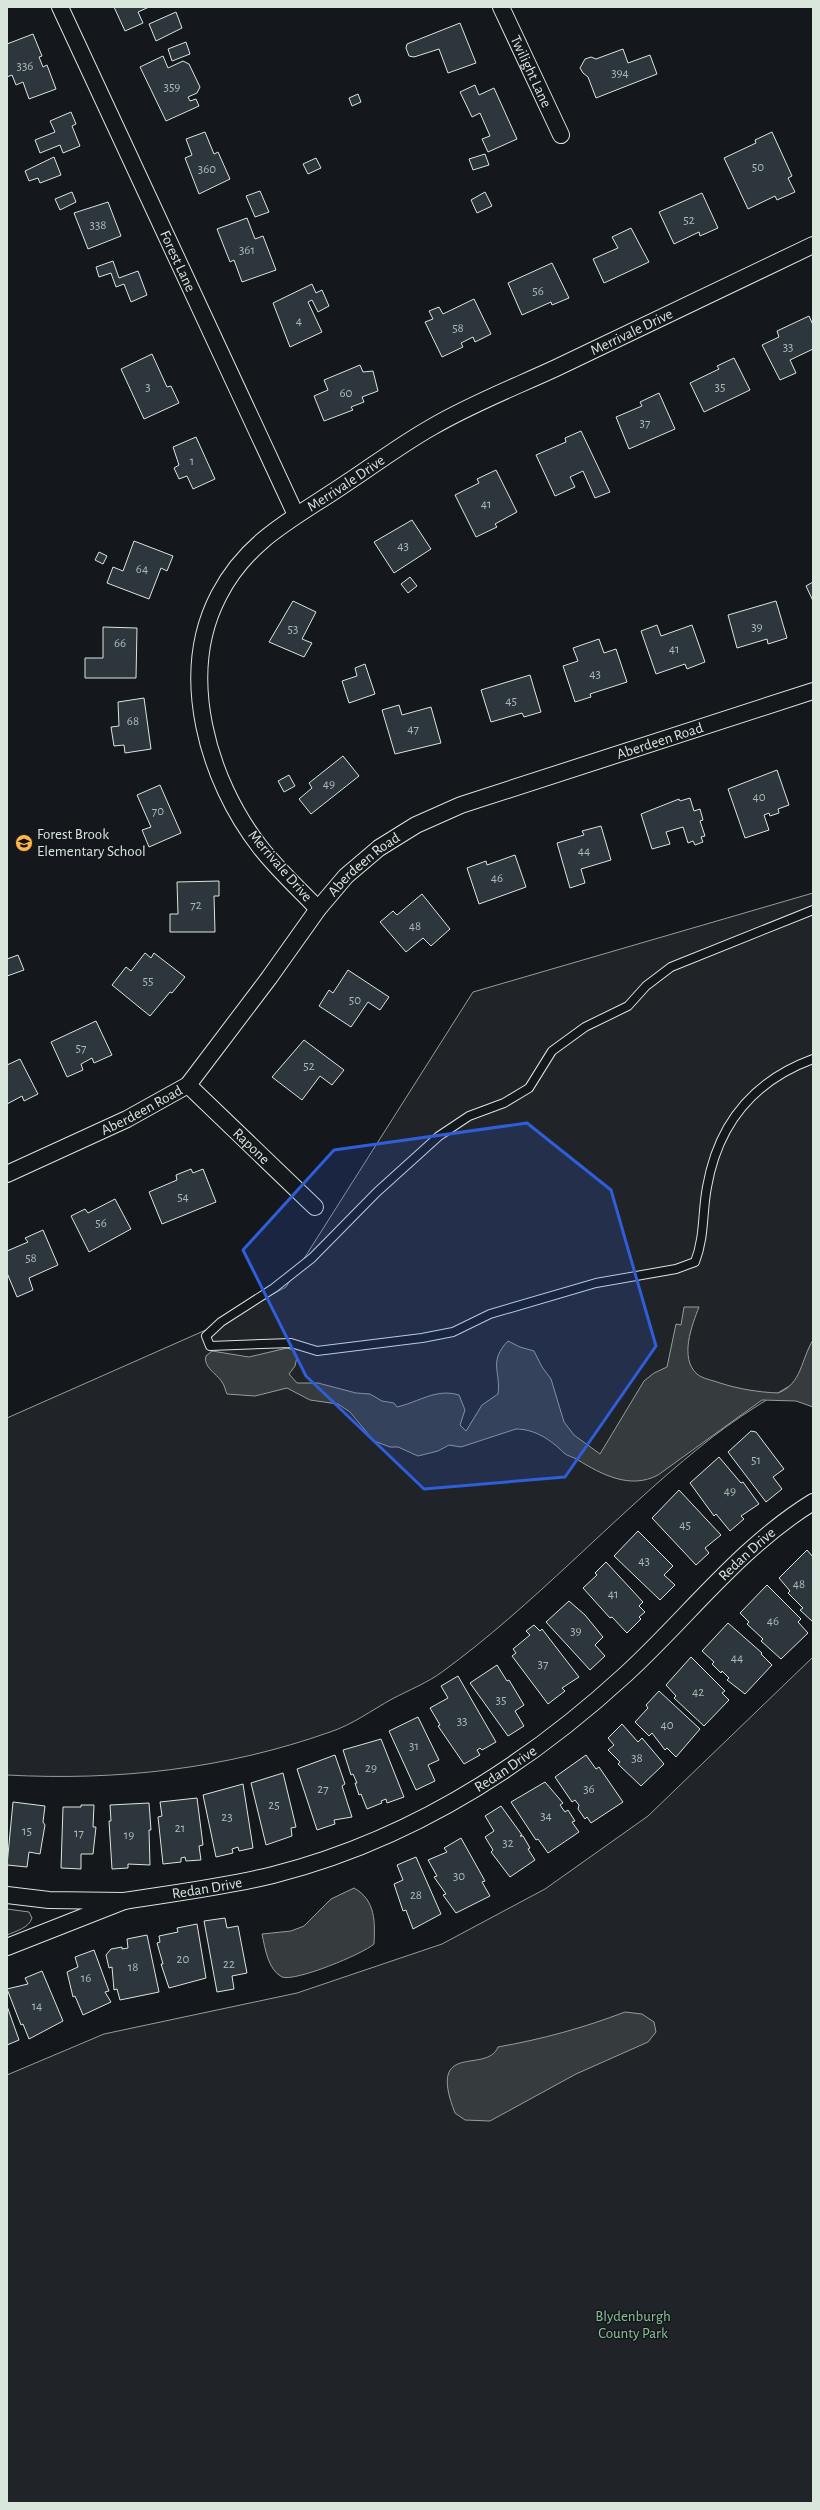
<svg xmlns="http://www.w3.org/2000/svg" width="820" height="2510" font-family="'Alegreya Sans',sans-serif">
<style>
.green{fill:#202428;stroke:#939e99}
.water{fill:#363b3e;stroke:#939e99}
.building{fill:#2c363c;stroke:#d8e6dc}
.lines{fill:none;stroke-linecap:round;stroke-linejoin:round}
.lane-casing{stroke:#d8e6dc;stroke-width:10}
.street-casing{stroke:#d8e6dc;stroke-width:18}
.lane{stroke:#14181c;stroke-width:8}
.street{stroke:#14181c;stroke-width:16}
.marked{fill:#305dd8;fill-opacity:0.2;stroke:#305dd8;stroke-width:3;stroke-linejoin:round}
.labels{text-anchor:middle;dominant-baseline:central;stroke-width:3;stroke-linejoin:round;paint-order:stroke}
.number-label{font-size:13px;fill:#adbab4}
.street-label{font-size:15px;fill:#d8e6dc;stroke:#14181c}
.poi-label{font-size:15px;fill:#d8e6dc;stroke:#14181c;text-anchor:start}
.park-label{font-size:15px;fill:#8ac095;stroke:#14181c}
</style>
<rect width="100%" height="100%" fill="#14181c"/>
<!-- green -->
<path class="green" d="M 813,893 L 813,1372 C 774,1395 735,1418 700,1447 C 611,1519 534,1605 442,1672 C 427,1683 409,1690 392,1699 C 372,1710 352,1725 330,1732 C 226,1769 117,1781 7,1775 L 7,1418 L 208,1329 L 286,1287 L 473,992 Z
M 813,1657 L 813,2503 L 7,2503 L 7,2075 L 104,2034 L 297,1993 L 442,1944 L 545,1889 L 648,1816 Z
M 7,1909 L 29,1912 L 32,1918 C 29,1928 16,1931 7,1935 Z"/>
<!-- water -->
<path class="water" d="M 684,1307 L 699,1307 C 692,1325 679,1358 697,1374 C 703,1379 712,1380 720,1383 C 739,1389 757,1392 778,1393 C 802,1384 801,1359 813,1340 L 813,1407 L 796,1401 L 762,1400 L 658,1475 C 630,1490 601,1474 578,1460 C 574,1457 567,1456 564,1453 C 551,1440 535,1429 516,1429 L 461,1447 L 449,1445 L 438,1451 L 418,1456 L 398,1447 L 390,1447 L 374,1441 L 350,1412 L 338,1404 L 310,1400 L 287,1388 L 255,1396 L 227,1394 C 225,1390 225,1386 222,1382 C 216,1373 203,1367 206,1356 L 212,1351 L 249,1357 L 287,1348 L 293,1350 L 297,1357 L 295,1366 L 289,1374 L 297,1383 L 318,1383 L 356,1393 L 370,1394 L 382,1401 L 394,1403 L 397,1407 C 419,1402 436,1388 459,1395 L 465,1410 L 460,1425 L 466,1431 L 482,1405 L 498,1394 C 501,1371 488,1362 508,1341 L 520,1347 L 534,1351 L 542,1367 L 551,1379 L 564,1422 L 574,1435 L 600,1454 L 644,1381 L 654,1373 L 667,1367 L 676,1324 L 681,1325 Z
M 354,1888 C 376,1900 375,1923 374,1944 C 363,1954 295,1982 282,1977 C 268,1970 265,1948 262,1934 L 291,1931 L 304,1926 L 331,1899 Z
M 625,2012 L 642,2014 L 654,2022 L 656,2032 L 648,2042 L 576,2074 L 490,2121 L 465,2120 L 455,2113 C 426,2039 487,2075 498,2047 C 543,2039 583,2028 625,2012 Z"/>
<!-- building -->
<path class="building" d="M 114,7 L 149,7 L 138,12 L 143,23 L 125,31 Z
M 176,12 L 182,28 L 156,41 L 149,24 Z
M 460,23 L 476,63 L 448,73 L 439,49 L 414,57 L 409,56 L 406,48 L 407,44 Z
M 33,34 L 42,56 L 39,57 L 43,67 L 47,65 L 56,89 L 29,99 L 23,82 L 16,85 L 12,75 L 7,77 L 7,44 Z
M 186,42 L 190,54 L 172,61 L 168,49 Z
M 623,49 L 628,63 L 650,55 L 657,74 L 596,98 L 588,77 L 583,73 L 580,68 L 585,59 L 591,57 L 596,59 Z
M 163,56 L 168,68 L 183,61 L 189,64 L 200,87 L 197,93 L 188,97 L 190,101 L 196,99 L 199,106 L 166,121 L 140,67 Z
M 475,85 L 479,95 L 494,88 L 517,139 L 488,152 L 482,139 L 490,136 L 480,113 L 472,117 L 460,92 Z
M 358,94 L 361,102 L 352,106 L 349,98 Z
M 71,112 L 76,124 L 72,126 L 80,146 L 63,153 L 60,145 L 40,153 L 35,140 L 55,132 L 50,121 Z
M 205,132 L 214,154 L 218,152 L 230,179 L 199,194 L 185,158 L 192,155 L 186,139 Z
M 772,132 L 792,176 L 788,178 L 795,192 L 777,200 L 775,196 L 748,209 L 724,158 L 756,143 L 755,140 Z
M 485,154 L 489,165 L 473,170 L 469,159 Z
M 54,157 L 61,175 L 40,183 L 38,178 L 29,181 L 25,171 Z
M 316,158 L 321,168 L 308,174 L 303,164 Z
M 260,191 L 269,212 L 255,217 L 246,196 Z
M 72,192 L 76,202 L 60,210 L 55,199 Z
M 485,192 L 492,206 L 477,213 L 471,200 Z
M 702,193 L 718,228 L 700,236 L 699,232 L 674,244 L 659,212 Z
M 108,202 L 121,236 L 88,249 L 74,213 Z
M 247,218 L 255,239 L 263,236 L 276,270 L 242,282 L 234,260 L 230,262 L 217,229 Z
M 631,228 L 649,262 L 604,283 L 593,259 L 618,248 L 612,237 Z
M 113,261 L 119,278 L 138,271 L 147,295 L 131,302 L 124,284 L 116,287 L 111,273 L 99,277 L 96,267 Z
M 552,263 L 569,298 L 552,305 L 551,302 L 522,315 L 508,283 Z
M 312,284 L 316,293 L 322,290 L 329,306 L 318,312 L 312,300 L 308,302 L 322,332 L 290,347 L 273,303 Z
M 474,299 L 491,334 L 475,342 L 473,337 L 461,343 L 463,347 L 442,357 L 425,322 L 433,319 L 429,311 L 439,307 L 443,314 Z
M 809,316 L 813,325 L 813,349 L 790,360 L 796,373 L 780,380 L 762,345 L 779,337 L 777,331 Z
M 152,354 L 167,387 L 171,386 L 179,403 L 144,419 L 121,369 Z
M 734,358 L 750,390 L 704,412 L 690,383 L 719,369 L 717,366 Z
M 360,365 L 363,372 L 373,371 L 378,391 L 362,397 L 364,402 L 351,407 L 353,410 L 324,421 L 314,396 L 328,390 L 324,380 Z
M 659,393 L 675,429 L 629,449 L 616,417 L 642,406 L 640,402 Z
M 581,431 L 610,492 L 595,498 L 583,471 L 570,477 L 575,487 L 555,496 L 536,455 L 566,442 L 565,438 Z
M 196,437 L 215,479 L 193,489 L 187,476 L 179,479 L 174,468 L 179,465 L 173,447 Z
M 496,470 L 517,512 L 495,524 L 497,527 L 476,537 L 455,495 L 479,483 L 477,479 Z
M 412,520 L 431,549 L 394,573 L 374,542 Z
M 134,541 L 173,556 L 167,571 L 161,568 L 149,599 L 107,583 L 113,567 L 123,571 Z
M 99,552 L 107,556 L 103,564 L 95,560 Z
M 410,577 L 417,586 L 408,593 L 401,584 Z
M 813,582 L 813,601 L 806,586 Z
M 293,601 L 316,612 L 302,639 L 312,643 L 304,657 L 269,642 Z
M 776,601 L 787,638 L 768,644 L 767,639 L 737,648 L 728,615 Z
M 657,625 L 661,636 L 692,625 L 705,662 L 687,669 L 685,664 L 656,674 L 641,631 Z
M 103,627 L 137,628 L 136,678 L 85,678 L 85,658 L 103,658 Z
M 599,639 L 604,653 L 616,649 L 627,682 L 590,694 L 591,697 L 575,702 L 563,666 L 578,661 L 573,648 Z
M 365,664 L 375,694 L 349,703 L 342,681 L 357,676 L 355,668 Z
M 530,675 L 541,712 L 524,717 L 522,713 L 491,722 L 481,690 Z
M 144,698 L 151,749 L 125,753 L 124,745 L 114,746 L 111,727 L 119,726 L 118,702 Z
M 399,705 L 402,715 L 431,707 L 441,743 L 395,754 L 382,710 Z
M 343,756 L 359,776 L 311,814 L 299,799 L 312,788 L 309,783 Z
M 777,770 L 789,805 L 778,809 L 779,813 L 770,816 L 769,813 L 764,815 L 769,830 L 745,838 L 728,789 Z
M 289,775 L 295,786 L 284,792 L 278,781 Z
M 160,785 L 181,833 L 149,847 L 142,830 L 151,827 L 137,795 Z
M 690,798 L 694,811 L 700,809 L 703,820 L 700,821 L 705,836 L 701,837 L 703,842 L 695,845 L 693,841 L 688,843 L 683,827 L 666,832 L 670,844 L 652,849 L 641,814 L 679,799 L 680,801 Z
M 601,826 L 611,860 L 581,869 L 585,883 L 570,888 L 557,843 L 584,835 L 582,831 Z
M 515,855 L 526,887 L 479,904 L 467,868 L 486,861 L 487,865 Z
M 219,881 L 219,896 L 214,896 L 215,932 L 170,932 L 170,914 L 178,914 L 177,882 Z
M 422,894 L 450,929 L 431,946 L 423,938 L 406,952 L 380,922 L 393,911 L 397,915 Z
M 145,953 L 151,958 L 154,953 L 185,977 L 172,993 L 170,992 L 150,1016 L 112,985 L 126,967 L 131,971 Z
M 18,955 L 24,970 L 7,976 L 7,959 Z
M 348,970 L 389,997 L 380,1010 L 368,1002 L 351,1027 L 319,1006 L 329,990 L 333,993 Z
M 96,1021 L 112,1055 L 94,1063 L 92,1058 L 81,1064 L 83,1070 L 67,1077 L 51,1042 Z
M 304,1040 L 344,1070 L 332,1085 L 320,1076 L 302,1100 L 272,1077 Z
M 20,1059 L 38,1094 L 24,1101 L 22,1096 L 7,1104 L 7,1065 Z
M 191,1169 L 193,1173 L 203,1169 L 216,1202 L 162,1224 L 149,1192 L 177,1180 L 176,1175 Z
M 115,1199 L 131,1229 L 89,1252 L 71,1216 L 85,1209 L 88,1213 Z
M 43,1230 L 58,1265 L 29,1278 L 33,1290 L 17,1297 L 7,1273 L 7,1251 L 28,1242 L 25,1238 Z
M 751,1431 L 756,1432 L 784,1469 L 773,1477 L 782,1489 L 766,1502 L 728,1452 Z
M 719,1457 L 741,1483 L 743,1482 L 759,1504 L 741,1516 L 744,1519 L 730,1531 L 716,1514 L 714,1516 L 690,1483 Z
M 679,1490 L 721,1535 L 705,1548 L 709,1553 L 696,1565 L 652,1518 Z
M 638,1531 L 673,1566 L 664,1575 L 675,1585 L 660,1600 L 614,1556 Z
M 807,1550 L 813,1557 L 813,1622 L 800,1610 L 803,1608 L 788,1593 L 790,1591 L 779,1578 Z
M 606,1562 L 643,1602 L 639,1606 L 645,1612 L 639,1617 L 641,1619 L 627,1633 L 612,1617 L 610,1618 L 583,1588 L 597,1575 L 595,1573 Z
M 767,1585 L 801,1619 L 798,1622 L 808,1633 L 781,1659 L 761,1641 L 763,1639 L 747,1624 L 749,1622 L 740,1613 Z
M 569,1601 L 585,1615 L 603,1637 L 595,1645 L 605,1656 L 590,1670 L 546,1622 Z
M 728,1623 L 762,1653 L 761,1654 L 772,1665 L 745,1694 L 727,1680 L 729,1678 L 722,1671 L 721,1673 L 712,1664 L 714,1662 L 702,1651 Z
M 534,1625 L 540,1631 L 542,1629 L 579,1677 L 562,1688 L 565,1691 L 548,1704 L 512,1656 L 516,1653 L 513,1649 L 530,1635 L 526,1631 Z
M 691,1657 L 725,1691 L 722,1693 L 729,1700 L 704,1726 L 674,1698 L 676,1696 L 666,1685 Z
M 497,1665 L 507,1681 L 509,1680 L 524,1705 L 515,1711 L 524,1726 L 508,1736 L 470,1683 Z
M 458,1676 L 496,1742 L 482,1750 L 480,1748 L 477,1750 L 480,1755 L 464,1764 L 438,1726 L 440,1725 L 430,1708 L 448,1698 L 441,1686 Z
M 659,1691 L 700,1729 L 676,1757 L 667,1748 L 665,1750 L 652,1733 L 649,1736 L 635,1722 L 648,1708 L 646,1705 Z
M 418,1717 L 439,1760 L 428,1765 L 435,1781 L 416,1790 L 389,1731 Z
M 622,1724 L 638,1742 L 642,1738 L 664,1764 L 641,1786 L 618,1764 L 620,1762 L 608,1750 L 614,1745 L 608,1738 Z
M 381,1739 L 404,1797 L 387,1803 L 386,1799 L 381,1801 L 382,1803 L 367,1809 L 361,1794 L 359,1795 L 355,1783 L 357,1783 L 353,1774 L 351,1775 L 343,1750 Z
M 335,1755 L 345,1784 L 342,1786 L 352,1817 L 334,1820 L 335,1824 L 317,1830 L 297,1769 Z
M 586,1755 L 596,1769 L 599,1767 L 623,1802 L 591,1823 L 587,1817 L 585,1819 L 578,1809 L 579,1805 L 575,1800 L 572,1802 L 555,1777 Z
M 283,1773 L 296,1827 L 291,1828 L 292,1836 L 266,1845 L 251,1783 Z
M 545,1782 L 563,1803 L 560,1805 L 565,1812 L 568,1810 L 575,1821 L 572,1822 L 579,1832 L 548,1853 L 538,1839 L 536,1840 L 511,1802 Z
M 243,1784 L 253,1848 L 239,1851 L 238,1847 L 232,1849 L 233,1853 L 216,1857 L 203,1795 Z
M 197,1798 L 203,1845 L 199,1846 L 201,1860 L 186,1861 L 185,1857 L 181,1858 L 181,1862 L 163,1864 L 158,1817 L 162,1816 L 160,1802 Z
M 13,1802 L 45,1806 L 43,1822 L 45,1825 L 40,1854 L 29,1852 L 27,1867 L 7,1865 Z
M 149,1803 L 151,1830 L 149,1830 L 150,1865 L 128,1864 L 128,1868 L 112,1869 L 109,1821 L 111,1821 L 110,1805 Z
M 81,1805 L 94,1805 L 93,1827 L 96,1827 L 93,1854 L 81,1854 L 81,1869 L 61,1868 L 63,1807 L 81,1807 Z
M 501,1806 L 522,1835 L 520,1836 L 523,1836 L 530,1848 L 528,1849 L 535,1860 L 510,1877 L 491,1852 L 493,1850 L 485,1837 L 494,1831 L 485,1816 Z
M 461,1838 L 485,1881 L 482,1882 L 490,1896 L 456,1913 L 443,1895 L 446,1894 L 434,1877 L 437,1876 L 428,1860 L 447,1852 L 444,1848 Z
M 416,1857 L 441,1914 L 413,1929 L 406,1910 L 403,1911 L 394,1884 L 403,1880 L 397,1865 Z
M 225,1918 L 227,1928 L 238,1926 L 247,1973 L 232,1976 L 234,1989 L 217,1992 L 204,1921 Z
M 197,1924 L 206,1978 L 169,1988 L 161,1964 L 163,1964 L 157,1943 L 160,1942 L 159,1936 L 178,1932 L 177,1928 Z
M 147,1935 L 159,1992 L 120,2000 L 117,1989 L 114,1990 L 112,1967 L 109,1968 L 106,1955 L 111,1949 L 122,1947 L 122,1949 L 128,1948 L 127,1939 Z
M 94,1950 L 109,1991 L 105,1992 L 111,2002 L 83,2015 L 75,1996 L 73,1997 L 67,1972 L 78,1967 L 75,1957 Z
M 42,1971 L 63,2021 L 29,2039 L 23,2024 L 21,2025 L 7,1989 L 28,1984 L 25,1978 Z
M 7,2006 L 19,2040 L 7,2045 Z"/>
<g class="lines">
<!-- lane casing -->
<g class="lane-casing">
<path id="lane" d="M 813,910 L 671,967 L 646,986 L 628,1006 L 585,1027 L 552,1051 L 529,1088 L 504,1103 L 469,1116 L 439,1136 L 377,1192 L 312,1258 L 274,1288 L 221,1322 L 206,1336 L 210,1346 L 291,1343 L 317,1351 L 422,1338 L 453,1332 L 490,1314 L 596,1283 L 676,1269 L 695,1262 C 705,1236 702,1213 707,1187 C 718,1124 753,1081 813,1059"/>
</g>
<!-- street casing -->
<g class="street-casing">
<g id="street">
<path id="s1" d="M 60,7 L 296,515"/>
<path id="s2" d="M 501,7 L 561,135"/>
<path id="s3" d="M 318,909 C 299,889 277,869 260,847 C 208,780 177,675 219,595 C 247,541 291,520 339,488 C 370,468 400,445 432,427 C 471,404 515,387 556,368 C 641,327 727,286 813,245"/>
<path id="s4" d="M 188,1085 L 315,1207"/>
<path id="s5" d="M 7,1174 L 127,1119 L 188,1085 L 269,978 L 318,909 L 346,876 L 379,848 L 416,825 L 461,805 L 813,691"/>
<path d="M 7,1895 L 49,1900 L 124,1901 L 7,1947"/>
<path id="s6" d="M 124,1901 C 174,1893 224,1887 273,1875 C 407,1841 526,1766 626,1674 C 688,1617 740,1547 813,1502"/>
</g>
</g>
<!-- lane -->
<use href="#lane" class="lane"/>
<!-- street -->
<use href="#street" class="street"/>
</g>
<!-- marked area -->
<path class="marked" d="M 527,1123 L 611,1190 L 656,1346 L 565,1477 L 424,1489 L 306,1376 L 243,1250 L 334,1150 Z"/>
<!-- icons -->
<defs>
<g id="school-disc" transform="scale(0.9)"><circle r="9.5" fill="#ffb74d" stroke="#14181c"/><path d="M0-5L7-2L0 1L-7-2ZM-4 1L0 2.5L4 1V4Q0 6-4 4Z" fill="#111"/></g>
</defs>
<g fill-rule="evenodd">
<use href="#school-disc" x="24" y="843"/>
</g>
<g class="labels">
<!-- number labels -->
<g class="number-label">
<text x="25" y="66">336</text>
<text x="620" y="73">394</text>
<text x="172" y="87">359</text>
<text x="758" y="167">50</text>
<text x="207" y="169">360</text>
<text x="689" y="220">52</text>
<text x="98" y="225">338</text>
<text x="247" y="250">361</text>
<text x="538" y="291">56</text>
<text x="299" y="321">4</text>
<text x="458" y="328">58</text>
<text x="788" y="347">33</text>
<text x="148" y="387">3</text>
<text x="720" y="387">35</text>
<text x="346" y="393">60</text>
<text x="645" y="423">37</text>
<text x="192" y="461">1</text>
<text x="486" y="504">41</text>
<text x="403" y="546">43</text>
<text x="142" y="569">64</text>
<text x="757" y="627">39</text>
<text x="293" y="629">53</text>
<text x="120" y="643">66</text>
<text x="674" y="649">41</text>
<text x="595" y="674">43</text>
<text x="511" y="701">45</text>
<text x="133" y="721">68</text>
<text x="413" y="729">47</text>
<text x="329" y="784">49</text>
<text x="759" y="797">40</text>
<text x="158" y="811">70</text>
<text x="584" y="851">44</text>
<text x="497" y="878">46</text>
<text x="196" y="905">72</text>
<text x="415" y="926">48</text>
<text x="148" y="981">55</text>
<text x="355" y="1000">50</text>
<text x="81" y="1048">57</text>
<text x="309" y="1066">52</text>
<text x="183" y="1197">54</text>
<text x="101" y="1223">56</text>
<text x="31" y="1258">58</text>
<text x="756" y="1460">51</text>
<text x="730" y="1491">49</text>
<text x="685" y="1525">45</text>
<text x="644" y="1561">43</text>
<text x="799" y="1584">48</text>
<text x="613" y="1594">41</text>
<text x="773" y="1621">46</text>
<text x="576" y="1631">39</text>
<text x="737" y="1658">44</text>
<text x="543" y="1664">37</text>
<text x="698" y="1692">42</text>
<text x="501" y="1700">35</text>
<text x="462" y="1721">33</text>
<text x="667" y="1725">40</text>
<text x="414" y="1746">31</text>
<text x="637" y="1758">38</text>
<text x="371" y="1768">29</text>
<text x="323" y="1789">27</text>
<text x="589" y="1789">36</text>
<text x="274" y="1805">25</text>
<text x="546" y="1816">34</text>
<text x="227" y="1817">23</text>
<text x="180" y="1828">21</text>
<text x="27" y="1831">15</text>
<text x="79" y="1833">17</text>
<text x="129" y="1835">19</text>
<text x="508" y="1843">32</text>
<text x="459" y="1876">30</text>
<text x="416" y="1895">28</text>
<text x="183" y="1959">20</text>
<text x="229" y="1964">22</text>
<text x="133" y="1967">18</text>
<text x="86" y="1978">16</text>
<text x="37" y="2006">14</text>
</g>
<!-- street labels -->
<g class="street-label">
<text stroke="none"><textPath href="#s2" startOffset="71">Twilight Lane</textPath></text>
<text stroke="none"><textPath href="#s1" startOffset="280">Forest Lane</textPath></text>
<text stroke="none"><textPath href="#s3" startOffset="849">Merrivale Drive</textPath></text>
<text stroke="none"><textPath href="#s3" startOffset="525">Merrivale Drive</textPath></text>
<text stroke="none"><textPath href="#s5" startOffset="809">Aberdeen Road</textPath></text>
<text transform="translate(280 866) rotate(49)">Merrivale Drive</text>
<text stroke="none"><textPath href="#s5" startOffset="485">Aberdeen Road</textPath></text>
<text stroke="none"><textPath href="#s5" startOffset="149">Aberdeen Road</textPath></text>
<text stroke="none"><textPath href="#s4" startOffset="88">Rapone</textPath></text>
<text stroke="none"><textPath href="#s6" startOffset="732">Redan Drive</textPath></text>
<text stroke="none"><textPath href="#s6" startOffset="408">Redan Drive</textPath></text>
<text stroke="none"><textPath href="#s6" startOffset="84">Redan Drive</textPath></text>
</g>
<!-- poi labels -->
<g class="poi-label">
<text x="37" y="834">Forest Brook<tspan x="37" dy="17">Elementary School</tspan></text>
</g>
<!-- park labels -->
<g class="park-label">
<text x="633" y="2316">Blydenburgh<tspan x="633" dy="17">County Park</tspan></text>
</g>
</g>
<!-- border -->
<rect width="820" height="2510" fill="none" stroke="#d8e6dc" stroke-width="16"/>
</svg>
